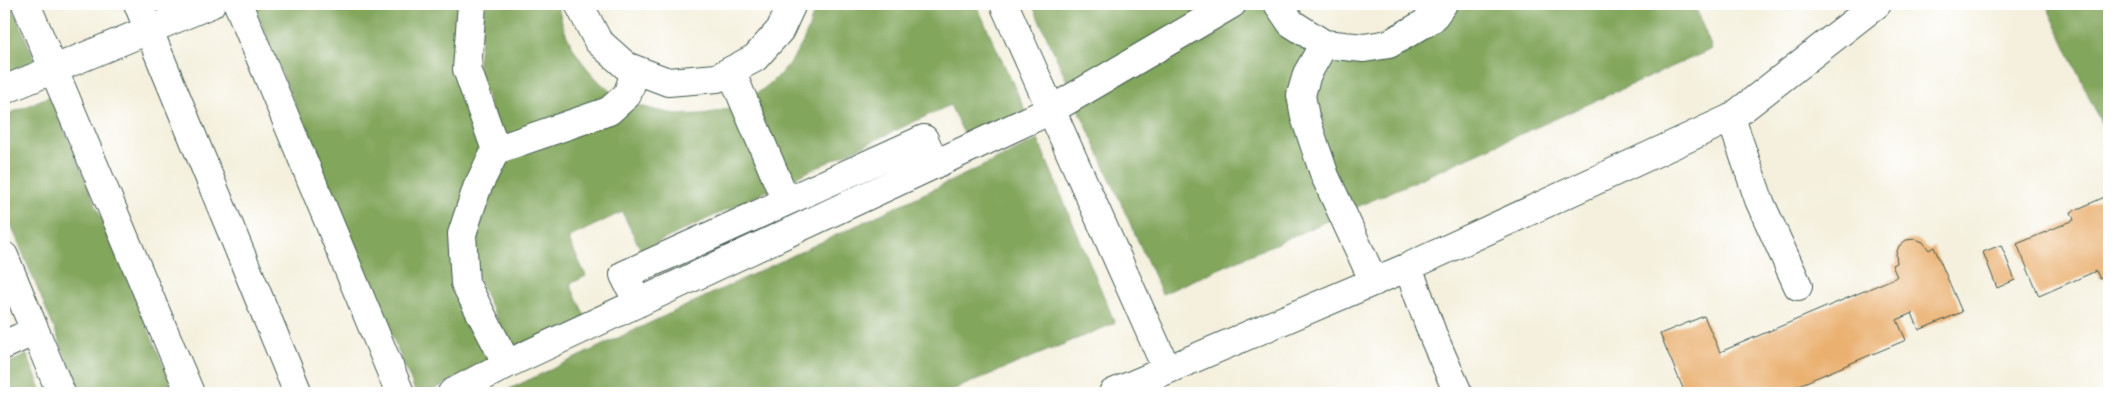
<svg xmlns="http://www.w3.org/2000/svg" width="2113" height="397" font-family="'IM FELL DW Pica',serif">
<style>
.forest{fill:#82a65b;stroke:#507248}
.building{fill:#eab070}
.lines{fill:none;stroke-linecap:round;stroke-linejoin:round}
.minor-casing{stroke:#3f584d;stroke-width:30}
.minor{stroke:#fff;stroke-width:28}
</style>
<rect width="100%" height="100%" fill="#fff"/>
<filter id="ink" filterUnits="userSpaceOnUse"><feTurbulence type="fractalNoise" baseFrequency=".02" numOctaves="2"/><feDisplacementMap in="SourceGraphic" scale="10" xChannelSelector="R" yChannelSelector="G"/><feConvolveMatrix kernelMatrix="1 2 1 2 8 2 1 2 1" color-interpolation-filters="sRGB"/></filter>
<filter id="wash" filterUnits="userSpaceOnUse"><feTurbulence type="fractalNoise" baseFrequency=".0096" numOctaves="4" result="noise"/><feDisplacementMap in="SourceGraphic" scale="20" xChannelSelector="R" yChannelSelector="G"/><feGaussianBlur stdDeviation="1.12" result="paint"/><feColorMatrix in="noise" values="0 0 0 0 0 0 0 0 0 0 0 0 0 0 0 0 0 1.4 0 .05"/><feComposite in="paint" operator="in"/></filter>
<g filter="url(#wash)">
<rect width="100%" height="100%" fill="#f4f0dd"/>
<!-- forest -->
<path class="forest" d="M 4,4 L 11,4 L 37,65 L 4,79 Z
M 267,4 L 465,4 L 488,157 L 456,231 L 494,361 L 426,393 L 416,393 L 255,9 Z
M 485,4 L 558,4 C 563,41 584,69 611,92 L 603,103 L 501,139 L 477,67 Z
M 815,4 L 976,4 L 1026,112 L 966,138 L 950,105 L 788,181 L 753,96 C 787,74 808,44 815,4 Z
M 1032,4 L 1222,4 L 1072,92 Z
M 1246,4 L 1263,4 L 1268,11 L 1313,47 L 1302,70 L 1336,217 L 1162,294 L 1076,103 Z
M 1454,4 L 1694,4 L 1712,49 L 1348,211 L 1317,138 L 1314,73 L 1325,51 L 1343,55 Z
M 2046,4 L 2109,4 L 2109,140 Z
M 50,96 L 175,393 L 81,393 L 4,208 L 4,116 Z
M 632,103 C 665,115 700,120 734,106 L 769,190 L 641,250 L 622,212 L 568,238 L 586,276 L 570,284 L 586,318 L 512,353 L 474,270 L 473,237 L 487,197 L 508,160 Z
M 1038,140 L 1115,323 L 945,393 L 501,393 Z
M 27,355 L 43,393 L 4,393 L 4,365 Z"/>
<g id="blocks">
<!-- building -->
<path class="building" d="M 2109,195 L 2109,275 L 2100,279 L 2096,271 L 2039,296 L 2017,244 L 2074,220 L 2071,212 Z
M 1915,239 L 1923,242 L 1929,250 L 1934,247 L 1962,312 L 1919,330 L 1912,313 L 1897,320 L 1906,340 L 1780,393 L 1754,393 L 1752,388 L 1739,393 L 1685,393 L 1660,334 L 1704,316 L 1720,352 L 1897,277 L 1892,265 L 1897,263 L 1896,254 L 1899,246 L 1906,240 Z
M 2001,245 L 2015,280 L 1997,288 L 1983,252 Z"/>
</g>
</g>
<g filter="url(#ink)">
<use href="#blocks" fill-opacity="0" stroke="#3f584d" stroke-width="1"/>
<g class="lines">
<!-- minor casing -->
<g class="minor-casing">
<path id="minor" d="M 26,4 L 190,393
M 138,4 L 298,393
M 238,4 L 400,393
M 472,4 L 467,69 L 496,150
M 579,4 L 598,41 L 626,66 L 668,82 L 717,78 L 755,58 L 780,30 L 792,4
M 1004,4 L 1167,370
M 1278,4 L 1291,23 L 1324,44 L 1364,48 L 1389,44 L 1432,19 L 1443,4
M 1324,44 L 1307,74 L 1301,95 L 1305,117 L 1325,176 L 1374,282
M 731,71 L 786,201
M 4,90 L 211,4
M 1731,118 L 1759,200 L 1798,286
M 4,256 L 35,331 L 4,345
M 1408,267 L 1434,338 L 1458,393
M 638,303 L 624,275 L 924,139 L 935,164
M 35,331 L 61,393
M 507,364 L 465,283 L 462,234 L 477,188 L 496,150 L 609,111 L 627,95 L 636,70
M 452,393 L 507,364 L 1051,110 L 1232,4
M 1113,393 L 1408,267 L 1731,118 L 1877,4"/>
</g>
<!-- minor -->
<use href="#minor" class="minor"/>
</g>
</g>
<!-- margin -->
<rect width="2113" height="397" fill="none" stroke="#fff" stroke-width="20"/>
</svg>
